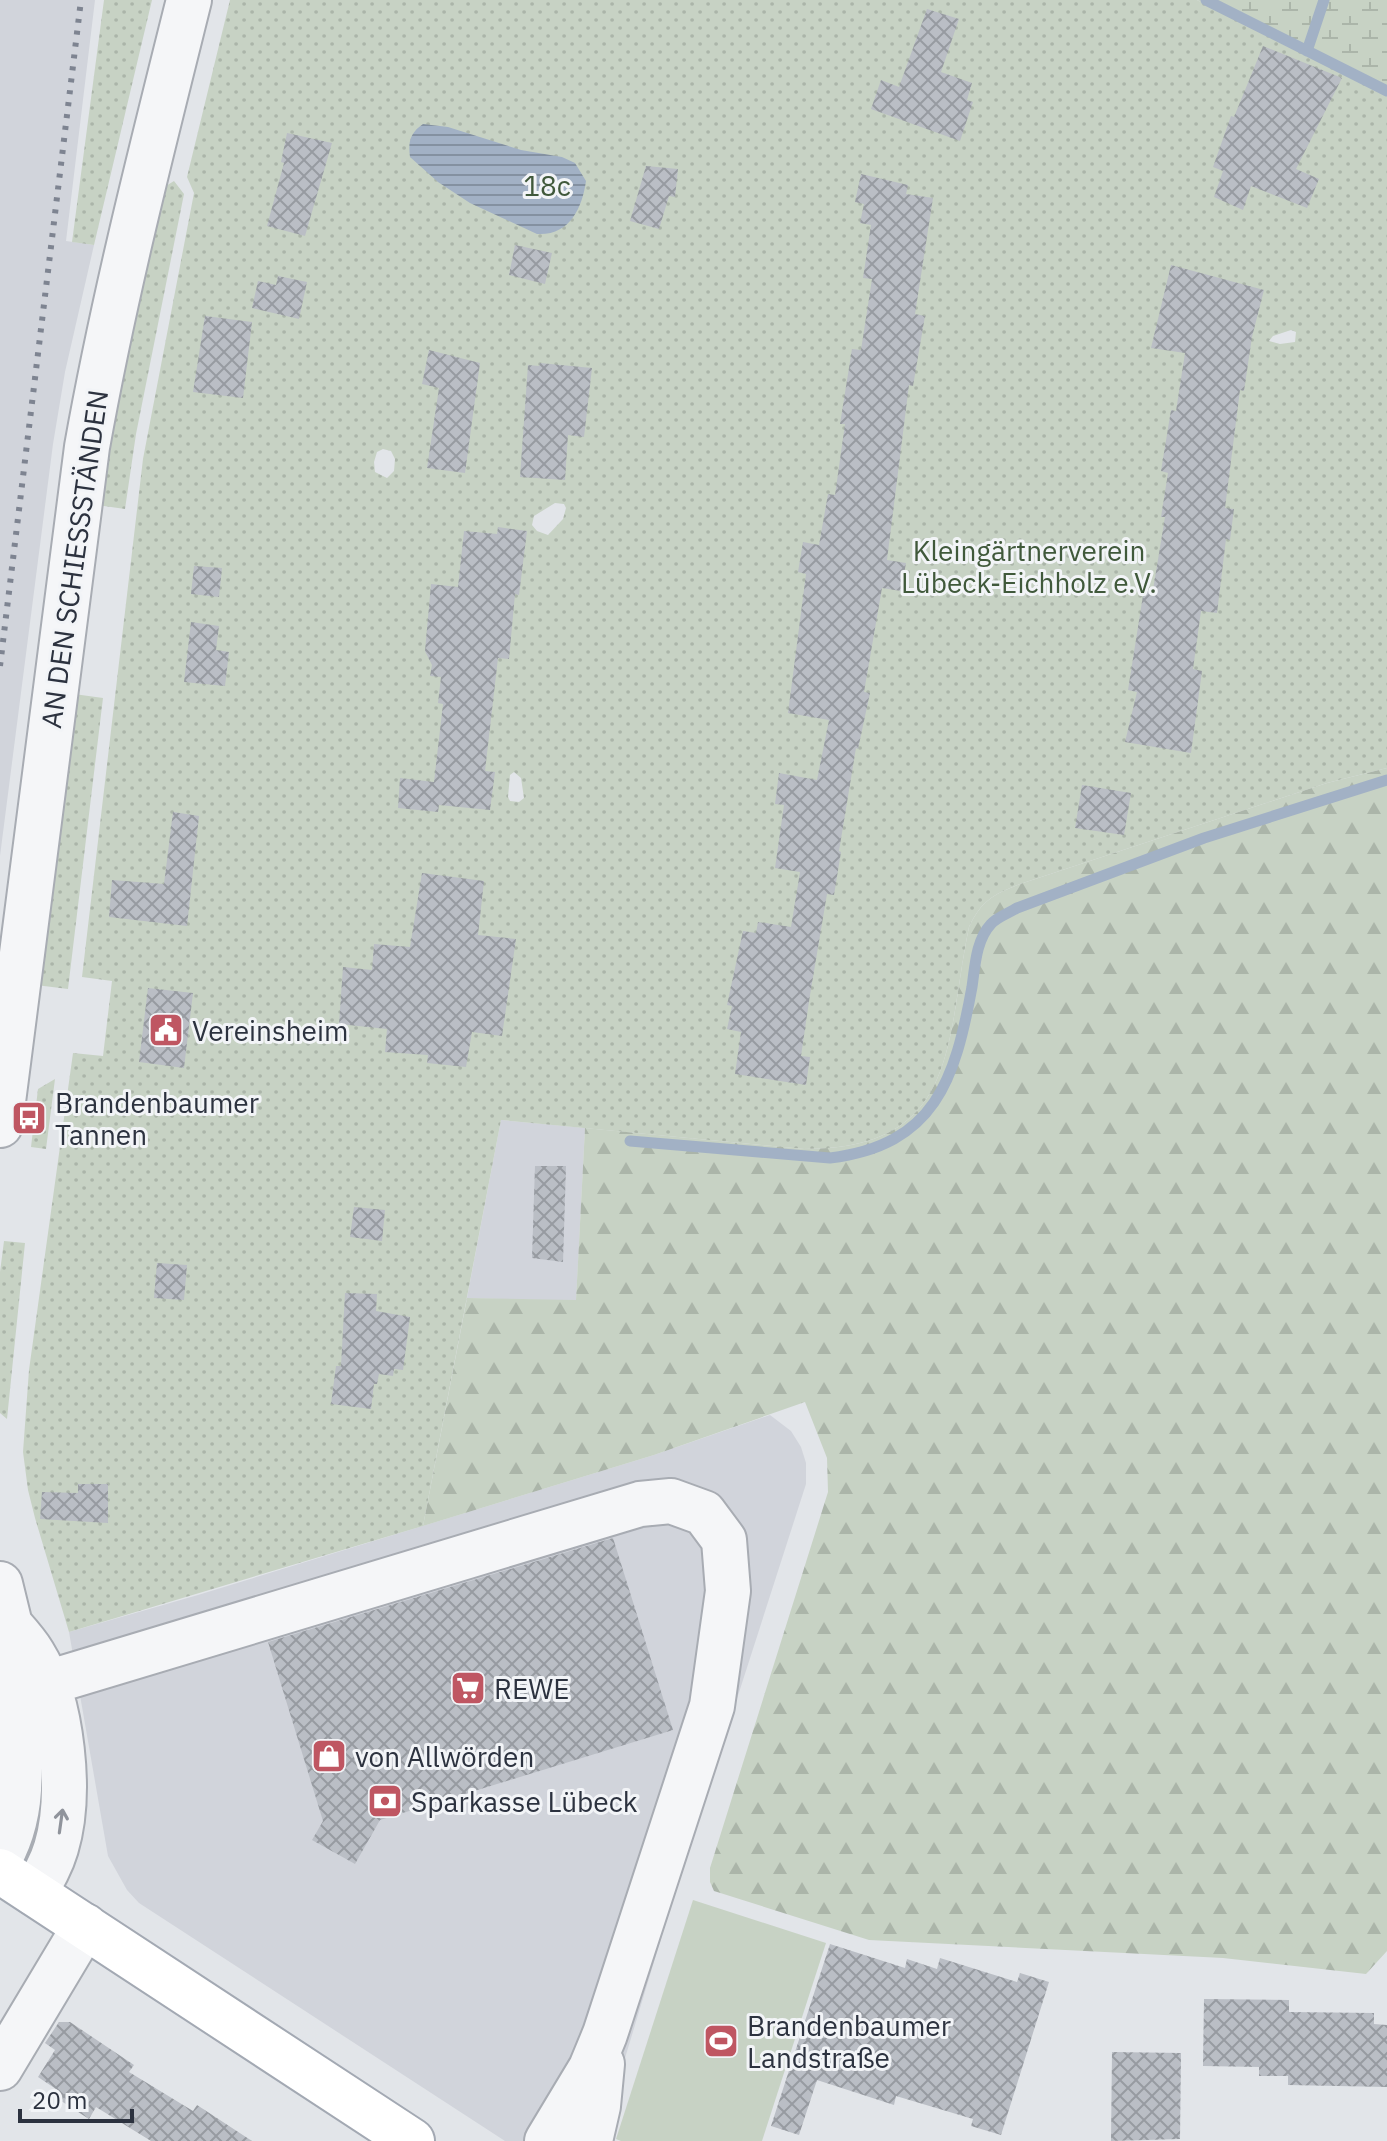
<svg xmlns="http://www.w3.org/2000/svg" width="1387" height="2141" font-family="'IBM Plex Sans',sans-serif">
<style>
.built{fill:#d1d4db}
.grass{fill:url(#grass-dots);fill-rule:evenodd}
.forest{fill:url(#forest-firs)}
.wetland{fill:url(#wetland-marsh)}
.pitch{fill:#c7d2c4}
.water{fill:url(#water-rules)}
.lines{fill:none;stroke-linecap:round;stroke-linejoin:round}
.stream{stroke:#a2b1c5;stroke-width:11}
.building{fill:url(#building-cross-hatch)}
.minor-casing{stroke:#a8acb3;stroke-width:48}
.major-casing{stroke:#a3a9b3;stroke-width:48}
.minor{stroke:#f5f6f8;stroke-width:44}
.major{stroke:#fff;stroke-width:44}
.rail{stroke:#7e8491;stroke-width:6;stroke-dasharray:4 8;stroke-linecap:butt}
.oneway{stroke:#90949c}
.labels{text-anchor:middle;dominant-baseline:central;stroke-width:6;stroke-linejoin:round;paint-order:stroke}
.park-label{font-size:28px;fill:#40593b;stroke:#f2f4f7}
.street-label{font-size:28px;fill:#2c323f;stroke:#f2f4f7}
.poi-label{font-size:28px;fill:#2c323f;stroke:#f2f4f7;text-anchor:start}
</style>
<defs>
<pattern id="grass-dots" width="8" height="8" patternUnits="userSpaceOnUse" patternTransform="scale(2)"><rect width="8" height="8" fill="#c7d2c4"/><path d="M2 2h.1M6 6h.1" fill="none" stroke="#abb5a9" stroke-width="1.8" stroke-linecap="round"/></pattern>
<pattern id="forest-firs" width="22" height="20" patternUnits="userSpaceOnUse" patternTransform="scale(2)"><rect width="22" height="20" fill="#c7d2c4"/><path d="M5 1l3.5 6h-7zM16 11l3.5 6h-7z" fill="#abb5a9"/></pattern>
<pattern id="wetland-marsh" width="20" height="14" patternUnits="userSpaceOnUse" patternTransform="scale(2)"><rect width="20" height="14" fill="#c7d2c4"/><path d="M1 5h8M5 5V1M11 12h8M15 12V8" fill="none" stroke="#abb5a9"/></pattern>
<pattern id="water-rules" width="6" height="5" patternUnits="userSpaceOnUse" patternTransform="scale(2)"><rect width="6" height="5" fill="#a2b1c5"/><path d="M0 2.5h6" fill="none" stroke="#8491a1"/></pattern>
<pattern id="building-cross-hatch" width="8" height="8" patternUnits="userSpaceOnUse" patternTransform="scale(2)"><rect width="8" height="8" fill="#babec5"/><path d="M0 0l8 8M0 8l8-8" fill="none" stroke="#979ba1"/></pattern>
</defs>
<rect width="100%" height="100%" fill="#e2e5e9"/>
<!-- built -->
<path class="built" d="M 0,0 L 95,0 L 66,241 L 94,245 L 65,372 L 53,444 L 0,856 Z
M 501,1120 L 585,1128 L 576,1301 L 467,1298 Z
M 770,1415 L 791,1431 L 801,1447 L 806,1463 L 806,1484 L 679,1879 L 600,2141 L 505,2141 L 139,1903 L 127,1890 L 108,1856 L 69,1632 L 198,1595 L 654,1455 Z"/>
<!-- grass -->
<path class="grass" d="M 104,0 L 152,0 L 94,245 L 72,242 Z
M 230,0 L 1197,0 L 1387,96 L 1387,768 L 1327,783 L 1020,884 C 993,895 982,900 969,927 C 945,1043 960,1149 804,1149 L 501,1120 L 423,1526 L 69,1632 L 35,1518 L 28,1490 L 23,1452 L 29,1370 L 73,1053 L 103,1056 L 112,981 L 82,977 L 143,459 L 194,193 L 187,177 ZM 1291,330 L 1296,332 L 1295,342 L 1280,344 L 1269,341 L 1273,336 ZM 383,449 L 391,451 L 395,459 L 394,471 L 387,478 L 375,472 L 374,462 L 377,452 ZM 555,503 L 564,504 L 566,508 L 563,519 L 548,535 L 537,531 L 532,525 L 534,516 ZM 514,772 L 521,778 L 524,798 L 519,802 L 510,801 L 508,797 L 510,775 Z
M 174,181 L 184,194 L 136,434 L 125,509 L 97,505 L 111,419 L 161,189 Z
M 74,694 L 103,698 L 68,989 L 36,985 Z
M 55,1079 L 46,1149 L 31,1147 L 38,1089 Z
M 4,1241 L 25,1243 L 7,1419 L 0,1413 L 0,1272 Z"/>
<!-- forest -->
<path class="forest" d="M 1387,768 L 1387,1951 L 1366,1974 L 1223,1958 L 869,1940 L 714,1891 L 710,1882 L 710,1868 L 828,1492 L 827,1458 L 805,1402 L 654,1455 L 423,1526 L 467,1298 L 576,1300 L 585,1128 L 804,1149 C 960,1149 945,1043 969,927 C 982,900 993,895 1020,884 L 1327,783 Z"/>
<!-- wetland -->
<path class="wetland" d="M 1197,0 L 1387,0 L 1387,96 Z"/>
<!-- pitch -->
<path class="pitch" d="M 693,1900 L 826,1943 L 762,2141 L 621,2141 L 616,2139 Z"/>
<!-- water -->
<path class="water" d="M 423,124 L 448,127 L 521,150 L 562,157 L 575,163 L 586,181 C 582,209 569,236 537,234 L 470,203 L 438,182 L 410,157 C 408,142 410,133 423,124 Z"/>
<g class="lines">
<!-- stream -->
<path class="stream" d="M 1206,0 L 1387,91
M 1307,51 L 1324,0
M 630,1141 L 830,1158 C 935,1145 955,1080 972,987 C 975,966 976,940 991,924 C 997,917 1009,913 1017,908 L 1204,838 L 1387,780"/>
</g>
<!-- building -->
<path class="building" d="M 927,9 L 959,19 L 941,72 L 972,83 L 967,100 L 973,102 L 960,141 L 871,109 L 881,80 L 899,87 Z
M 1263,46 L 1342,78 L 1296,169 L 1319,179 L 1307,208 L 1251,186 L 1243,210 L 1214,197 L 1223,171 L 1213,167 L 1231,116 L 1234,117 Z
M 287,133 L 332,143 L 305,236 L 267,226 L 284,163 L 281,162 Z
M 646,166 L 678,169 L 675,197 L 669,196 L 659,229 L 630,221 Z
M 861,174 L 908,185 L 906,194 L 933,198 L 915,314 L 925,316 L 913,386 L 909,385 L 887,560 L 906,563 L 901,591 L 882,588 L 864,692 L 870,693 L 858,749 L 856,748 L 839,851 L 841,852 L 834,895 L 827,894 L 810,995 L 801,1056 L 810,1057 L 806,1085 L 735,1074 L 741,1032 L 727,1029 L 732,1006 L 727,1005 L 743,931 L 756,933 L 758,922 L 791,927 L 800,872 L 775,868 L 784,805 L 775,804 L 779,773 L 817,780 L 829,720 L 788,713 L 806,574 L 798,572 L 803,542 L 819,545 L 828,494 L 835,495 L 845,424 L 840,424 L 852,349 L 861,350 L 872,279 L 863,278 L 871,225 L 860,223 L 864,204 L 855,202 Z
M 515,245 L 552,253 L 545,284 L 509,275 Z
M 1171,265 L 1264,290 L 1252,337 L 1244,391 L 1240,390 L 1225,508 L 1234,509 L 1230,540 L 1226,539 L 1217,613 L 1201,611 L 1193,669 L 1202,671 L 1191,753 L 1125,742 L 1137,692 L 1128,690 L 1144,589 L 1153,590 L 1165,517 L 1161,517 L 1168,473 L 1161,471 L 1171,410 L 1176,411 L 1185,353 L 1151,348 Z
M 278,276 L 307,282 L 299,319 L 252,308 L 258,281 L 276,285 Z
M 205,316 L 252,322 L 243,398 L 193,392 Z
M 429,350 L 480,363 L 465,473 L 427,468 L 439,388 L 422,384 Z
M 540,363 L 592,368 L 584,437 L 568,435 L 565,480 L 520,477 L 528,365 L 539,366 Z
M 498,527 L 527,531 L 519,595 L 515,594 L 509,659 L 498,658 L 485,771 L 495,772 L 490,810 L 439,805 L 438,812 L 398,808 L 400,778 L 434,782 L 443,704 L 438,703 L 441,677 L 430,676 L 432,665 L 425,651 L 431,584 L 458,587 L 464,531 L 497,534 Z
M 194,566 L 222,568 L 219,597 L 191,594 Z
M 191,622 L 219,626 L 216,650 L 229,652 L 225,686 L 184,682 Z
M 1082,785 L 1131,793 L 1124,835 L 1075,828 Z
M 173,812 L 199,816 L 187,926 L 109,917 L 112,880 L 164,884 Z
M 422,873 L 484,881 L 478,935 L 516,939 L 502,1036 L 472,1032 L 466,1067 L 427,1063 L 428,1055 L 385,1052 L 387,1029 L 339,1024 L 343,967 L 372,970 L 374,944 L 410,947 Z
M 148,988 L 193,993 L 184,1068 L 139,1062 Z
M 535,1166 L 566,1166 L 563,1262 L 532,1258 Z
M 354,1207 L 385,1210 L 382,1241 L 350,1237 Z
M 157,1263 L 187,1265 L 184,1300 L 154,1298 Z
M 345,1293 L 377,1294 L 376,1311 L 410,1317 L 403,1370 L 394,1369 L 393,1376 L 379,1374 L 377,1384 L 374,1384 L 371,1409 L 331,1404 L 336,1366 L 341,1366 Z
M 78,1484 L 108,1484 L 108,1523 L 40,1519 L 42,1492 L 78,1493 Z
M 613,1538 L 673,1730 L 380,1820 L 355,1864 L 312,1840 L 323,1821 L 268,1642 Z
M 830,1944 L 905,1968 L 907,1959 L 937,1969 L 940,1958 L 1017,1982 L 1020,1973 L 1049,1982 L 1001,2135 L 971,2126 L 973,2119 L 896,2096 L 894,2105 L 817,2080 L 799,2135 L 771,2126 Z
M 1204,1999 L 1289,2000 L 1289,2012 L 1374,2013 L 1374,2024 L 1387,2025 L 1387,2087 L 1288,2085 L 1288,2076 L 1259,2076 L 1259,2067 L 1203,2066 Z
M 59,2022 L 70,2022 L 134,2065 L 129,2072 L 193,2111 L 197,2105 L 252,2141 L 151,2141 L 96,2107 L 89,2119 L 55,2097 L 59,2091 L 38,2077 L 55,2050 L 45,2043 Z
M 1112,2052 L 1181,2053 L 1180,2139 L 1111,2141 Z"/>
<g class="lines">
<!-- minor casing -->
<g class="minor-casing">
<path id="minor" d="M 0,1125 L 87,447 C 114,296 152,148 189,0
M 0,1584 L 10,1625 L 8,1651
M 10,1625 C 18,1634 27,1644 33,1654 C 63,1702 72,1795 56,1848 C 51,1865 43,1878 34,1893
M 7,1670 L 47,1683 L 640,1504 L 671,1501 L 704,1513 L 724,1540 L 728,1591 L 712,1706 L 605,2034 L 591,2068 L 547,2141
M 0,1858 C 33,1798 16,1734 7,1670
M 0,2068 L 85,1926
M 590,2141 L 598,2106 L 602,2064"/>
</g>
<!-- major casing -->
<g class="major-casing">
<path id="major" d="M 0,1871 L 412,2141"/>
</g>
<!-- minor -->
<use href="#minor" class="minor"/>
<!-- major -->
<use href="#major" class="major"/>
<!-- rail -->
<path class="rail" d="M 0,666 L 81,0"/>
</g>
<!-- one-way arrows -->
<defs><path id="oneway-shaft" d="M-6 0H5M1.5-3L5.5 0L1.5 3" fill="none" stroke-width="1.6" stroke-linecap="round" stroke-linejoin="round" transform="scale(2)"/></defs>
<use class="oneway" href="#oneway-shaft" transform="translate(61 1821) rotate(-82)"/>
<!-- icons -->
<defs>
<g id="civic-square" transform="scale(1.8)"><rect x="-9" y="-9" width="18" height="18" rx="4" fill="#bf5662" stroke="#f2f4f7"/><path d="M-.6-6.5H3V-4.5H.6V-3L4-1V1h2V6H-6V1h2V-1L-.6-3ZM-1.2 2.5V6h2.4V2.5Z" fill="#fff"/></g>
<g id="bus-square" transform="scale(1.8)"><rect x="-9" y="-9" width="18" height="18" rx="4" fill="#bf5662" stroke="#f2f4f7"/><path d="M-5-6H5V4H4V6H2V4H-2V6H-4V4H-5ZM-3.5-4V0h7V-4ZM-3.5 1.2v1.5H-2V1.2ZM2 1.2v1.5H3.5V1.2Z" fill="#fff"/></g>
<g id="supermarket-square" transform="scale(1.8)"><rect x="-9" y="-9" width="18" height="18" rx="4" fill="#bf5662" stroke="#f2f4f7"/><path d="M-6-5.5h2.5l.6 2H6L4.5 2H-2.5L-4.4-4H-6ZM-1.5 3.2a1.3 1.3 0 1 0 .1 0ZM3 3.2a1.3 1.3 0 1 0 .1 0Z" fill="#fff"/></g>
<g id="shop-square" transform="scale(1.8)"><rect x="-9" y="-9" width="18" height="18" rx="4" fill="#bf5662" stroke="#f2f4f7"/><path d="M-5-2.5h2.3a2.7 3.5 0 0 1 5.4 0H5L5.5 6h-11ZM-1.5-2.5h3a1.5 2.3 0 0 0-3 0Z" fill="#fff"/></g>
<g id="bank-square" transform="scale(1.8)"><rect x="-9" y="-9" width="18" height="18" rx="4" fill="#bf5662" stroke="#f2f4f7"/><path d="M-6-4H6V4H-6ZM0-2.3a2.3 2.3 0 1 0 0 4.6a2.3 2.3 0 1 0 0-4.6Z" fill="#fff"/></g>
<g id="stadium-square" transform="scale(1.8)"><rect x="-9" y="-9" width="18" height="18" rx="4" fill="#bf5662" stroke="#f2f4f7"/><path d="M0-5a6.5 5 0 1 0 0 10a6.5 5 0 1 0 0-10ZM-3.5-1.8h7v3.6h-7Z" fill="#fff"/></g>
</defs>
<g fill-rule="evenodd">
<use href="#civic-square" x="166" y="1030"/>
<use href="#bus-square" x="29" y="1118"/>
<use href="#supermarket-square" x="468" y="1688"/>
<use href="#shop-square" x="329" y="1756"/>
<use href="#bank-square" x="385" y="1801"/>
<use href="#stadium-square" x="721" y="2041"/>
</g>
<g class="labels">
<!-- park labels -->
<g class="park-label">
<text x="547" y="185">18c</text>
<text x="1029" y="550">Kleingärtnerverein<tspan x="1029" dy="32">Lübeck-Eichholz e.V.</tspan></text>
</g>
<!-- street labels -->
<g class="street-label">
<text transform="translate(74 559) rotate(-82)">AN DEN SCHIESSSTÄNDEN</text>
</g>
<!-- poi labels -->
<g class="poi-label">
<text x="192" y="1030">Vereinsheim</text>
<text x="55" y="1102">Brandenbaumer<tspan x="55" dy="32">Tannen</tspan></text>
<text x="494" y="1688">REWE</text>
<text x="355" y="1756">von Allwörden</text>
<text x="411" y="1801">Sparkasse Lübeck</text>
<text x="747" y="2025">Brandenbaumer<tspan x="747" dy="32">Landstraße</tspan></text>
</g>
</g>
<!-- scale -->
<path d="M20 2109v12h112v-12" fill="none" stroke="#2c323f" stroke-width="4"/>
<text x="32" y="2109" font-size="24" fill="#2c323f" stroke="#f2f4f7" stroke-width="6" paint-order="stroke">20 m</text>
</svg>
